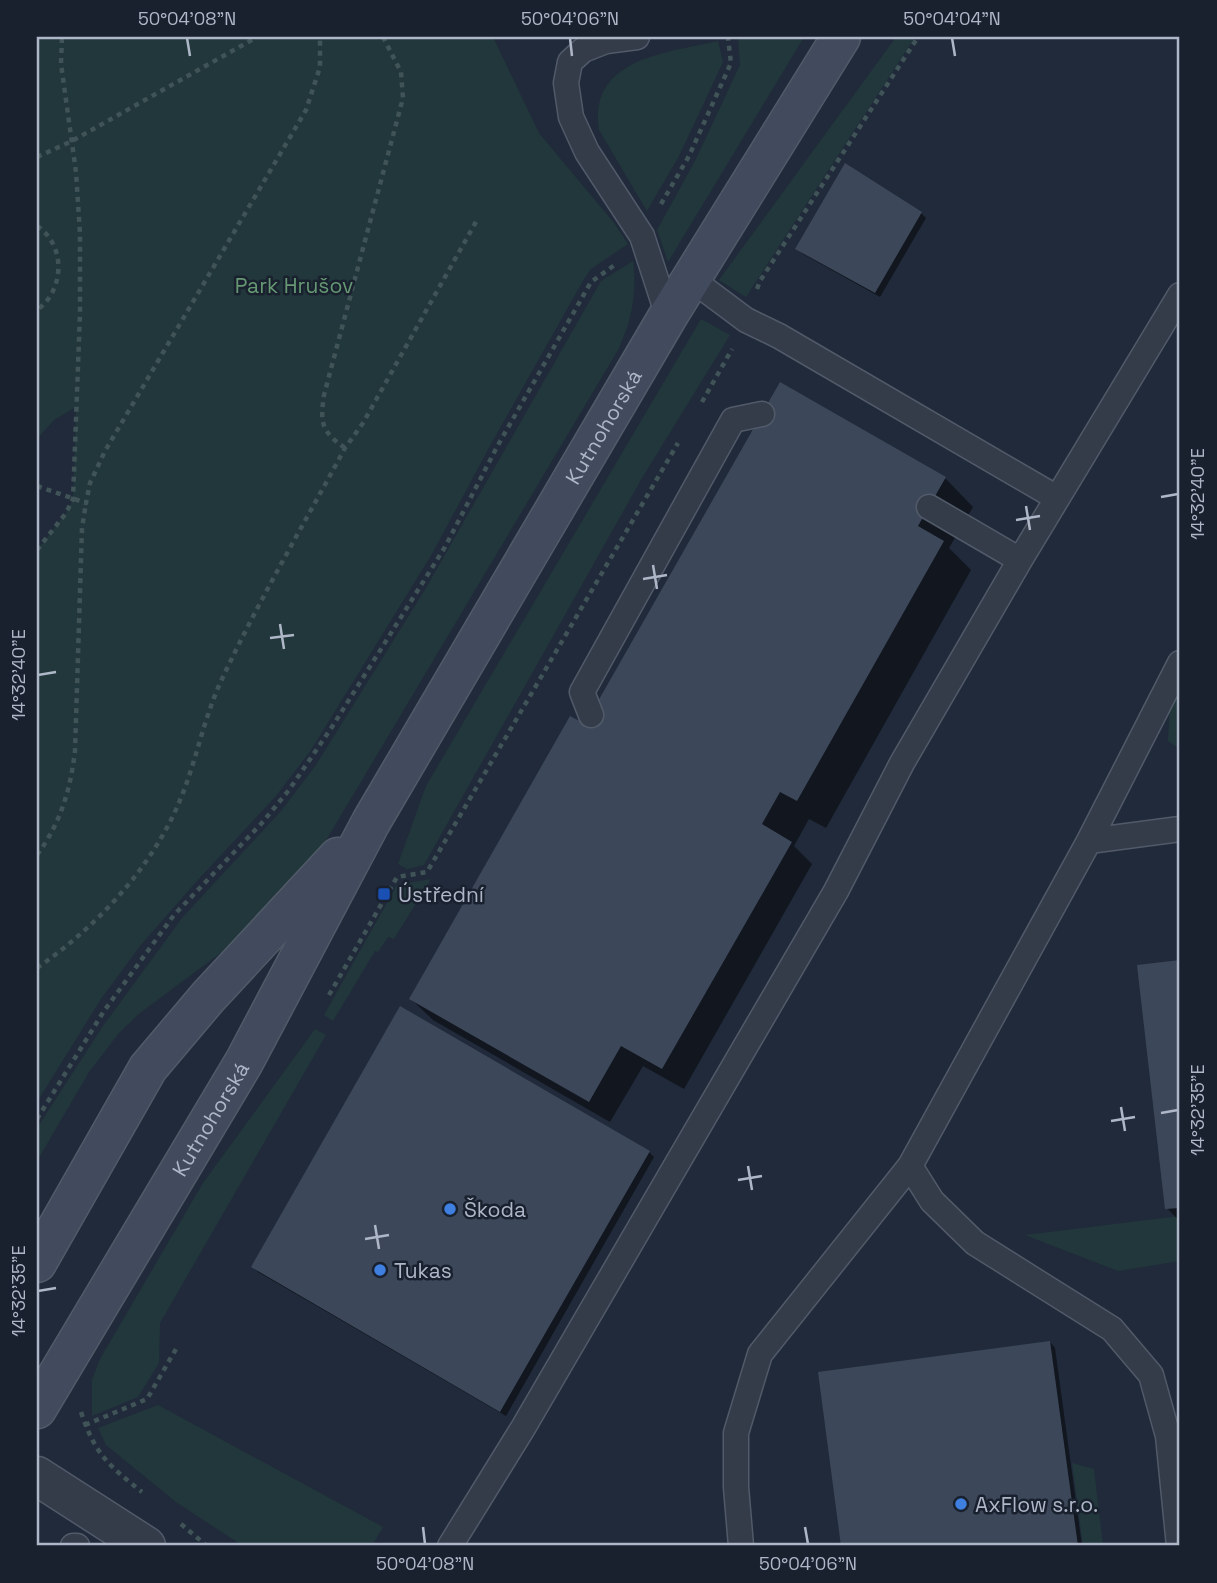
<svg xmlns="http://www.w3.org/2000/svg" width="1217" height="1583" font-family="'Space Grotesk',sans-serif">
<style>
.green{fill:#22373b}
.shadow{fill:#0007}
.building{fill:#3c485a}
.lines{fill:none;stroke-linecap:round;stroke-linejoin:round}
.lane-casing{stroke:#515a68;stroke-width:27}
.street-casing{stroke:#515a68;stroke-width:41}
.secondary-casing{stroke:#515a68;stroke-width:41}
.path{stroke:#405458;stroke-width:4.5;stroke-dasharray:5 5;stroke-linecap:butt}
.lane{stroke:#343c4a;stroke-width:24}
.street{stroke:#343c4a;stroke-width:38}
.secondary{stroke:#424b5d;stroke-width:38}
.ticks{fill:none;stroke:#aeb7c7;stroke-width:2.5}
.transit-dot{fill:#1a4fb4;stroke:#19212f;stroke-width:2.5}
.shop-dot{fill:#3f7fe0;stroke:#19212f;stroke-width:2.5}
.labels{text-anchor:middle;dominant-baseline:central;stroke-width:5;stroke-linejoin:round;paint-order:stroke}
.park-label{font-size:21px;fill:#659873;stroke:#19212f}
.street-label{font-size:21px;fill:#aeb7c7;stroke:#19212f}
.poi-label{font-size:21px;fill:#aeb7c7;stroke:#19212f;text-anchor:start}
.neatline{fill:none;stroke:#aeb7c7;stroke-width:2.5}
.ticks-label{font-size:18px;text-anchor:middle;fill:#aeb7c7}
</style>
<rect width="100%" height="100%" fill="#202a3a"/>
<!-- green -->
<path class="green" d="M 37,37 L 493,37 L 539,133 L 614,223 L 628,244 L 591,269 L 584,279 L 491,444 L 432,554 L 311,750 L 276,796 L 196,882 L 140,946 L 101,999 L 37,1102 L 37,550 L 66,513 L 73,499 L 76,407 L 54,420 L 37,439 Z
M 746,37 L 804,37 L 668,262 L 657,230 L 695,161 L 740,65 L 738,38 Z
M 896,37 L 915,37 L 746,297 L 719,280 Z
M 718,41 L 723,62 L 679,156 L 647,211 L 599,130 C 588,58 667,53 718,41 Z
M 633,261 C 637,294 632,320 618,350 L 312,864 L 242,937 L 140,1013 L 119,1033 L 89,1072 L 37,1161 L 37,1128 L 103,1026 L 182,918 L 281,811 L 316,765 L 426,588 L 601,281 Z
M 701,319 L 730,335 L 642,478 L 424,865 L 407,869 L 398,864 L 426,786 Z
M 1180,688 L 1180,749 L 1168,741 L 1170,706 Z
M 431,879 L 394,939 L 388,937 L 378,952 L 375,951 L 333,1021 L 324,1015 L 397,885 Z
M 315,1029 L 326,1035 L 160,1323 L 159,1363 L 138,1397 L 92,1416 L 92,1380 L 100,1359 L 203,1183 Z
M 1180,1216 L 1180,1261 L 1118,1271 L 1025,1235 Z
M 158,1405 L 383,1527 L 372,1546 L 243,1546 L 176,1502 L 106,1445 L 98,1428 Z
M 1072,1463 L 1094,1469 L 1103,1546 L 1083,1546 Z"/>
<!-- shadow -->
<path class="shadow" d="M 921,213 L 926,218 L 880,297 L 803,254 L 798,249 Z
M 945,478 L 973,507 L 949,548 L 971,570 L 826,828 L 809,819 L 794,846 L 812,864 L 684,1089 L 643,1066 L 610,1122 L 433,1020 L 411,999 L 593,731 Z
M 1180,961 L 1180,1222 L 1167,1208 L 1139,967 Z
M 649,1152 L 654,1157 L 506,1416 L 258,1272 L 253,1267 Z
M 1050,1342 L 1055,1348 L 1082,1546 L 843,1546 L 820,1374 Z"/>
<!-- building -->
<path class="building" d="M 845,163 L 922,212 L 875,293 L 795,249 Z
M 780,382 L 946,477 L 918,526 L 944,541 L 797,801 L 780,792 L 762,824 L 792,842 L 662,1069 L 621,1046 L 589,1102 L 409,999 L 570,716 L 585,724 Z
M 1180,960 L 1180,1208 L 1165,1209 L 1137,965 Z
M 400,1006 L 650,1151 L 500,1412 L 251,1267 Z
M 1050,1341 L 1078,1546 L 841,1546 L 818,1372 Z"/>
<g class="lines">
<!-- lane casing -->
<g class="lane-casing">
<path id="lane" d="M 637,37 L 606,41 L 583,50 L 570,62 L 566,83 L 571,117 L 587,152 L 642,236 L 668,316
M 691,279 L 746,320 L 779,336 L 1057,498
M 929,507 L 1020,560
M 591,715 L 582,692 L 733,420 L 762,414
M 1089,841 L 1180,829
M 73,1546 L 77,1546
M 450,1546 L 523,1428 L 836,891 L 902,763 L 1020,560 L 1180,295
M 741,1546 L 736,1487 L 736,1433 L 760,1354 L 910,1166
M 1179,1546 L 1168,1436 L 1151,1375 L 1112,1329 L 975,1243 L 932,1201 L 910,1166 L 1089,841 L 1180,663"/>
</g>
<!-- street casing -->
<g class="street-casing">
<path id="street" d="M 37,1476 L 146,1546"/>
</g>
<!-- secondary casing -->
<g class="secondary-casing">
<g id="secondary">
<path d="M 37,1263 L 148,1068 L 208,997 L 338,857"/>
<path id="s1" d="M 37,1409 L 244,1062 L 371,822 L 668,316 L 841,37"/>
</g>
</g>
<!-- path -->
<path class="path" d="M 37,157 L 72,141 L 257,37
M 661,204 L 689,156 L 731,63 L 728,38
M 37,226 C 66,245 65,290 37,310
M 757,289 L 760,281 L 918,37
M 702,402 L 732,349
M 345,448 C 321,431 320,423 324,395 L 403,98 L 401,72 L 383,37
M 37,486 L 86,503 L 90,483 L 105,451 L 306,110 L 320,67 L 320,37
M 37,550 L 66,513 L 73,499 L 80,313 L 80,234 L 76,172 L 61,64 L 62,37
M 37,855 C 61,822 70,791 75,751 L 82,528 L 86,503
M 37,968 C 96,927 149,871 178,805 C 196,764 203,719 222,679 C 259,600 304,524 345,448 L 363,423 L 477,220
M 329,995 L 397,877 L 427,872 L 678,443
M 37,1119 L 104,1011 L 174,915 L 261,824 L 289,790 L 332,727 L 445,547 L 498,445 L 591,282 L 616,264
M 81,1412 C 95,1454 108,1465 142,1492
M 85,1425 L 147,1399 L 176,1349
M 181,1524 L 207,1546"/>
<!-- lane -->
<use href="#lane" class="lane"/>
<!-- street -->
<use href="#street" class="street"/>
<!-- secondary -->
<use href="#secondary" class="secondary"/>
</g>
<!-- ticks -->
<path class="ticks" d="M 187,38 L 190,56M 570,38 L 572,56M 952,38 L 955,56M 1161,497 L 1178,494M 1026,506 L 1030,530M 1016,520 L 1040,516M 653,565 L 657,589M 643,579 L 667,575M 280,624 L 284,649M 270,638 L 294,635M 38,675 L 56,672M 1121,1107 L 1125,1131M 1161,1113 L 1178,1110M 1111,1121 L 1135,1117M 748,1166 L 752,1190M 738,1180 L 762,1176M 375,1225 L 379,1249M 365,1239 L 389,1235M 38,1291 L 56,1288M 423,1527 L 425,1544M 805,1527 L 808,1544"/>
<!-- markers -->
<rect class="transit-dot" x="377" y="887" width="14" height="14" rx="3.5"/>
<g class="shop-dot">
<circle cx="450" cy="1209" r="7"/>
<circle cx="380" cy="1270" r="7"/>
<circle cx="961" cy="1504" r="7"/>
</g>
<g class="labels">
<!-- park labels -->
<g class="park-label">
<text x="294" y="285">Park Hrušov</text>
</g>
<!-- street labels -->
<g class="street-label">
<text stroke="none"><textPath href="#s1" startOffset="1134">Kutnohorská</textPath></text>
<text stroke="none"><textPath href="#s1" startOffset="338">Kutnohorská</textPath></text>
</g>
<!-- poi labels -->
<g class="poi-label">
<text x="398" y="894">Ústřední</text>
<text x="464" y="1209">Škoda</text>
<text x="394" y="1270">Tukas</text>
<text x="975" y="1504">AxFlow s.r.o.</text>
</g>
</g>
<!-- border -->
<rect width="1217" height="1583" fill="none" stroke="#19212f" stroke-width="77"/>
<rect x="38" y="38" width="1140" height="1506" class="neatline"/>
<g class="ticks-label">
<text x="187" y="25">50°04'08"N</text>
<text x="570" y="25">50°04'06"N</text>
<text x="952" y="25">50°04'04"N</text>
<text transform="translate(1198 494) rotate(-90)" y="6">14°32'40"E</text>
<text transform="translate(19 675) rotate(-90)" y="6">14°32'40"E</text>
<text transform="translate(1198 1110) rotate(-90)" y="6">14°32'35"E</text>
<text transform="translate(19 1291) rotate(-90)" y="6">14°32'35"E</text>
<text x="425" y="1570">50°04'08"N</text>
<text x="808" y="1570">50°04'06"N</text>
</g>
</svg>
